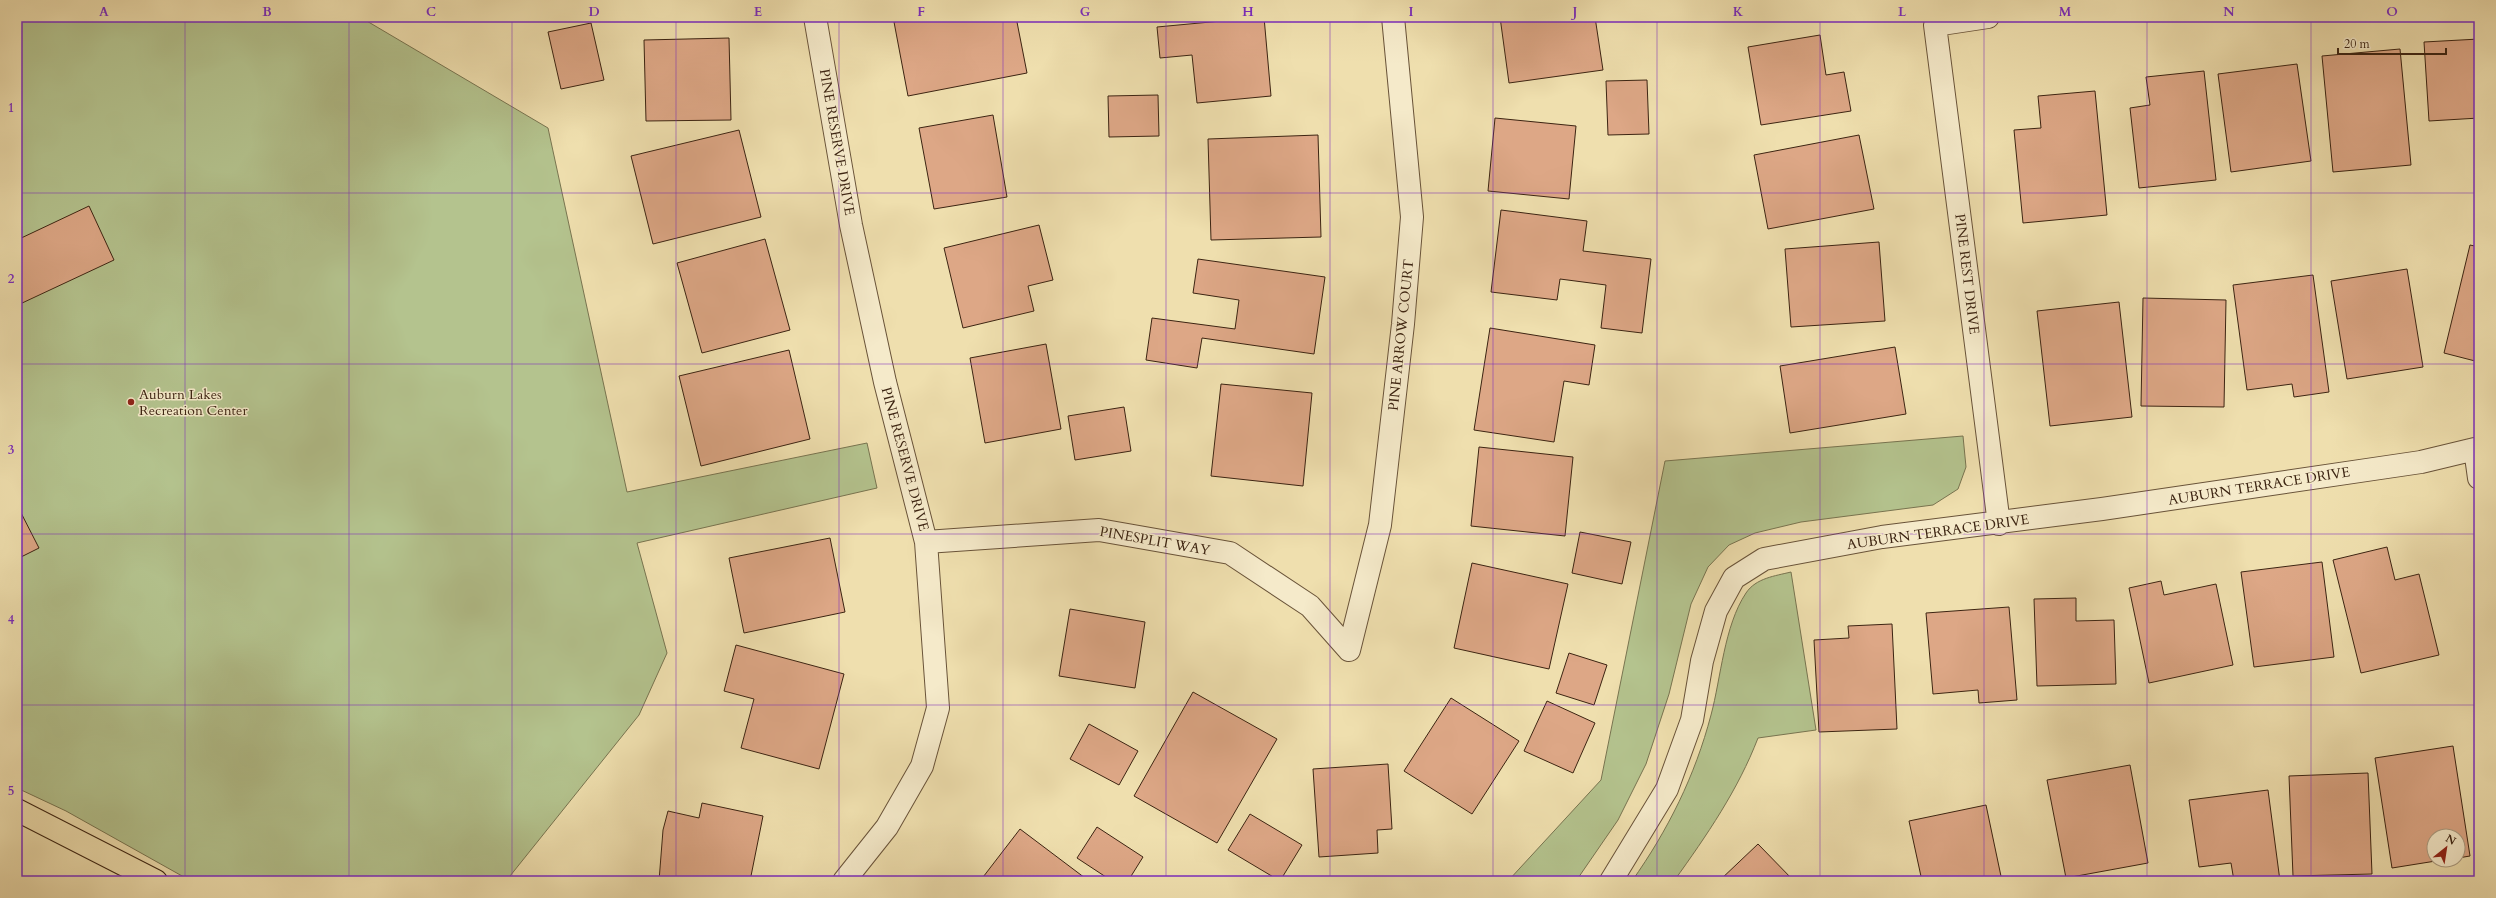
<svg xmlns="http://www.w3.org/2000/svg" width="2496" height="898" font-family="Cardo,serif">
<style>
.green{fill:#b4c38e;stroke:#787450}
.building{fill:#dda786;stroke:#3c2412}
.lines{fill:none;stroke-linecap:round;stroke-linejoin:round}
.minor-casing{stroke:#695339;stroke-width:24}
.major-casing{stroke:#3c2412;stroke-width:24}
.minor{stroke:#f5eaca;stroke-width:22}
.major{stroke:#efdfae;stroke-width:22}
.grid{fill:none;stroke:#7b2cbf;stroke-width:1;stroke-opacity:0.55}
.poi-dot{fill:#8f2418;stroke:#f5eaca;stroke-width:1.5}
.labels{text-anchor:middle;dominant-baseline:central;stroke-width:3;stroke-linejoin:round;paint-order:stroke}
.street-label{font-size:14px;fill:#3c2412;stroke:#f5eaca}
.poi-label{font-size:14px;fill:#3c2412;stroke:#f5eaca;text-anchor:start}
.neatline{fill:none;stroke:#7b2cbf;stroke-width:1.5}
.grid-label{font-size:13px;text-anchor:middle;font-weight:bold;fill:#7b2cbf}
</style>
<rect width="100%" height="100%" fill="#efdfae"/>
<filter id="stains"><feTurbulence type="fractalNoise" baseFrequency=".005" numOctaves="4"/><feColorMatrix values="0 0 0 0 .2 0 0 0 0 .09 0 0 0 0 .02 0 0 0 .5 -.17"/></filter>
<radialGradient id="worn" r=".72"><stop offset=".6" stop-color="#630" stop-opacity="0"/><stop offset="1" stop-color="#630" stop-opacity=".3"/></radialGradient>
<!-- green -->
<path class="green" d="M 17,17 L 360,17 L 548,128 L 627,492 L 867,443 L 877,488 L 637,543 L 667,653 L 639,715 L 506,881 L 191,881 L 66,811 L 17,788 Z
M 1963,436 L 1966,467 L 1958,489 L 1933,505 L 1801,522 L 1755,533 L 1729,545 L 1708,567 L 1691,604 L 1669,694 L 1646,764 L 1618,820 L 1576,881 L 1508,881 L 1601,780 L 1665,461 Z
M 1791,572 L 1816,730 L 1758,738 C 1738,790 1707,835 1674,881 L 1632,881 C 1668,830 1695,776 1711,715 C 1721,678 1724,626 1746,593 C 1756,578 1775,576 1791,572 Z"/>
<!-- building -->
<path class="building" d="M 918,17 L 1016,17 L 1027,73 L 908,96 L 894,22 Z
M 1264,17 L 1271,96 L 1197,103 L 1192,55 L 1160,58 L 1157,27 Z
M 1500,17 L 1595,17 L 1603,70 L 1509,83 Z
M 591,23 L 604,80 L 561,89 L 548,32 Z
M 1820,35 L 1826,75 L 1844,72 L 1851,111 L 1761,125 L 1748,47 Z
M 729,38 L 731,120 L 646,121 L 644,40 Z
M 2479,39 L 2479,118 L 2429,121 L 2424,42 Z
M 2400,49 L 2411,165 L 2333,172 L 2322,56 Z
M 2297,64 L 2311,161 L 2231,172 L 2218,74 Z
M 2204,71 L 2216,180 L 2139,188 L 2130,108 L 2150,105 L 2146,77 Z
M 1647,80 L 1649,134 L 1608,135 L 1606,81 Z
M 2095,91 L 2107,215 L 2023,223 L 2014,130 L 2041,128 L 2038,96 Z
M 1158,95 L 1159,136 L 1109,137 L 1108,96 Z
M 993,115 L 1007,197 L 934,209 L 919,128 Z
M 1495,118 L 1576,126 L 1569,199 L 1488,191 Z
M 739,130 L 761,217 L 653,244 L 631,156 Z
M 1318,135 L 1321,237 L 1211,240 L 1208,139 Z
M 1859,135 L 1874,209 L 1768,229 L 1754,155 Z
M 89,206 L 114,260 L 20,304 L 17,297 L 17,240 Z
M 1501,210 L 1587,221 L 1583,251 L 1651,259 L 1642,333 L 1601,328 L 1606,285 L 1560,279 L 1557,300 L 1491,292 Z
M 1039,225 L 1053,280 L 1028,286 L 1034,311 L 963,328 L 944,248 Z
M 765,239 L 790,330 L 702,353 L 677,263 Z
M 1879,242 L 1885,321 L 1791,327 L 1785,249 Z
M 2470,245 L 2479,247 L 2479,362 L 2444,353 Z
M 1198,259 L 1325,277 L 1314,354 L 1202,338 L 1197,368 L 1146,360 L 1152,318 L 1235,329 L 1239,300 L 1193,293 Z
M 2407,269 L 2423,367 L 2347,379 L 2331,281 Z
M 2313,275 L 2329,392 L 2294,397 L 2292,384 L 2247,390 L 2233,285 Z
M 2143,298 L 2226,300 L 2224,407 L 2141,406 Z
M 2119,302 L 2132,417 L 2050,426 L 2037,311 Z
M 1490,328 L 1595,345 L 1589,385 L 1564,381 L 1554,442 L 1474,430 Z
M 1046,344 L 1061,429 L 985,443 L 970,358 Z
M 1895,347 L 1906,414 L 1790,433 L 1780,366 Z
M 789,350 L 810,439 L 701,466 L 679,376 Z
M 1221,384 L 1312,393 L 1303,486 L 1211,476 Z
M 1124,407 L 1131,451 L 1075,460 L 1068,416 Z
M 1479,447 L 1573,457 L 1565,536 L 1471,526 Z
M 17,505 L 39,548 L 17,559 Z
M 1580,532 L 1631,542 L 1622,584 L 1572,573 Z
M 830,538 L 845,612 L 744,633 L 729,558 Z
M 2387,547 L 2395,580 L 2419,574 L 2439,655 L 2361,673 L 2333,560 Z
M 2322,562 L 2334,657 L 2254,667 L 2241,572 Z
M 1472,563 L 1568,584 L 1549,669 L 1454,648 Z
M 2161,581 L 2164,595 L 2216,584 L 2233,665 L 2149,683 L 2129,588 Z
M 2076,598 L 2076,621 L 2114,620 L 2116,684 L 2037,686 L 2034,599 Z
M 2009,607 L 2017,700 L 1979,703 L 1978,690 L 1933,694 L 1926,613 Z
M 1070,609 L 1145,622 L 1135,688 L 1059,676 Z
M 1892,624 L 1897,729 L 1819,732 L 1814,640 L 1849,638 L 1848,626 Z
M 736,645 L 844,674 L 819,769 L 741,748 L 754,699 L 724,691 Z
M 1569,653 L 1607,665 L 1594,705 L 1556,693 Z
M 1193,692 L 1277,739 L 1217,843 L 1134,796 Z
M 1451,698 L 1519,741 L 1472,814 L 1404,771 Z
M 1547,701 L 1595,723 L 1573,773 L 1524,751 Z
M 1089,724 L 1138,751 L 1119,785 L 1070,759 Z
M 2453,746 L 2470,856 L 2458,858 L 2458,836 L 2434,836 L 2434,860 L 2442,860 L 2392,868 L 2375,758 Z
M 1388,764 L 1392,829 L 1377,830 L 1378,853 L 1319,857 L 1313,769 Z
M 2130,765 L 2148,863 L 2066,878 L 2047,780 Z
M 2368,773 L 2372,874 L 2293,876 L 2289,776 Z
M 2268,790 L 2280,881 L 2234,881 L 2231,863 L 2199,867 L 2189,800 Z
M 702,803 L 763,816 L 750,881 L 678,881 L 667,879 L 666,881 L 659,881 L 663,830 L 668,811 L 699,818 Z
M 1986,805 L 2002,881 L 1922,881 L 1909,821 Z
M 1250,814 L 1302,845 L 1280,881 L 1228,850 Z
M 1097,827 L 1143,857 L 1128,881 L 1112,881 L 1077,858 Z
M 1020,829 L 1089,881 L 980,881 Z
M 1758,844 L 1794,881 L 1719,881 Z"/>
<g class="lines">
<!-- minor casing -->
<g class="minor-casing">
<path id="minor" d="M 815,17 L 851,225 L 885,382 L 926,542 L 938,708 L 922,766 L 887,827 L 844,881
M 1988,17 L 1935,25 L 1999,524
M 926,542 L 1099,530 L 1230,553 L 1310,606 L 1349,650
M 1349,650 L 1380,525 L 1403,324 L 1412,217 L 1393,17
M 1611,881 L 1667,789 L 1692,720 L 1702,661 L 1716,611 L 1734,578 L 1764,559 L 1882,537 L 2102,509 L 2421,462 L 2475,449 L 2479,478"/>
</g>
<!-- major casing -->
<g class="major-casing">
<path id="major" d="M 17,810 L 156,881"/>
</g>
<!-- minor -->
<use href="#minor" class="minor"/>
<!-- major -->
<use href="#major" class="major"/>
</g>
<!-- grid -->
<path class="grid" d="M 185,17 L 185,881M 349,17 L 349,881M 512,17 L 512,881M 676,17 L 676,881M 839,17 L 839,881M 1003,17 L 1003,881M 1166,17 L 1166,881M 1330,17 L 1330,881M 1493,17 L 1493,881M 1657,17 L 1657,881M 1820,17 L 1820,881M 1984,17 L 1984,881M 2147,17 L 2147,881M 2311,17 L 2311,881M 17,193 L 2479,193M 17,364 L 2479,364M 17,534 L 2479,534M 17,705 L 2479,705"/>
<!-- markers -->
<circle class="poi-dot" cx="131" cy="402" r="4"/>
<g class="labels">
<!-- street labels -->
<g class="street-label">
<text transform="translate(837 142) rotate(80)">PINE RESERVE DRIVE</text>
<text transform="translate(1967 274) rotate(83)">PINE REST DRIVE</text>
<text transform="translate(1401 335) rotate(-84)">PINE ARROW COURT</text>
<text transform="translate(905 459) rotate(75)">PINE RESERVE DRIVE</text>
<text transform="translate(2259 486) rotate(-9)">AUBURN TERRACE DRIVE</text>
<text transform="translate(1938 532) rotate(-8)">AUBURN TERRACE DRIVE</text>
<text transform="translate(1155 541) rotate(10)">PINESPLIT WAY</text>
</g>
<!-- poi labels -->
<g class="poi-label">
<text x="139" y="394">Auburn Lakes<tspan x="139" dy="16">Recreation Center</tspan></text>
</g>
</g>
<!-- margin -->
<rect width="2496" height="898" fill="none" stroke="#efdfae" stroke-width="44"/>
<!-- north arrow -->
<g transform="translate(2446 848) rotate(30)"><circle r="19" fill="#f5eaca" stroke="#ab9b80"/>
<path d="M0-3L7 15L0 10L-7 15Z" fill="#8f2418"/>
<text y="-6" font-size="11" font-weight="bold" text-anchor="middle" fill="#3c2412">N</text>
</g>
<!-- scale -->
<path d="M2338 48v6h108v-6" fill="none" stroke="#3c2412" stroke-width="2"/>
<text x="2344" y="48" font-size="12" fill="#3c2412" stroke="#f5eaca" stroke-width="3" paint-order="stroke">20 m</text>
<rect x="22" y="22" width="2452" height="854" class="neatline"/>
<g class="grid-label">
<text x="104" y="16">A</text>
<text x="267" y="16">B</text>
<text x="431" y="16">C</text>
<text x="594" y="16">D</text>
<text x="758" y="16">E</text>
<text x="921" y="16">F</text>
<text x="1085" y="16">G</text>
<text x="1248" y="16">H</text>
<text x="1411" y="16">I</text>
<text x="1575" y="16">J</text>
<text x="1738" y="16">K</text>
<text x="1902" y="16">L</text>
<text x="2065" y="16">M</text>
<text x="2229" y="16">N</text>
<text x="2392" y="16">O</text>
<text x="11" y="112">1</text>
<text x="11" y="283">2</text>
<text x="11" y="454">3</text>
<text x="11" y="624">4</text>
<text x="11" y="795">5</text>
</g>
<rect width="100%" height="100%" filter="url(#stains)"/>
<rect width="100%" height="100%" fill="url(#worn)"/>
</svg>
